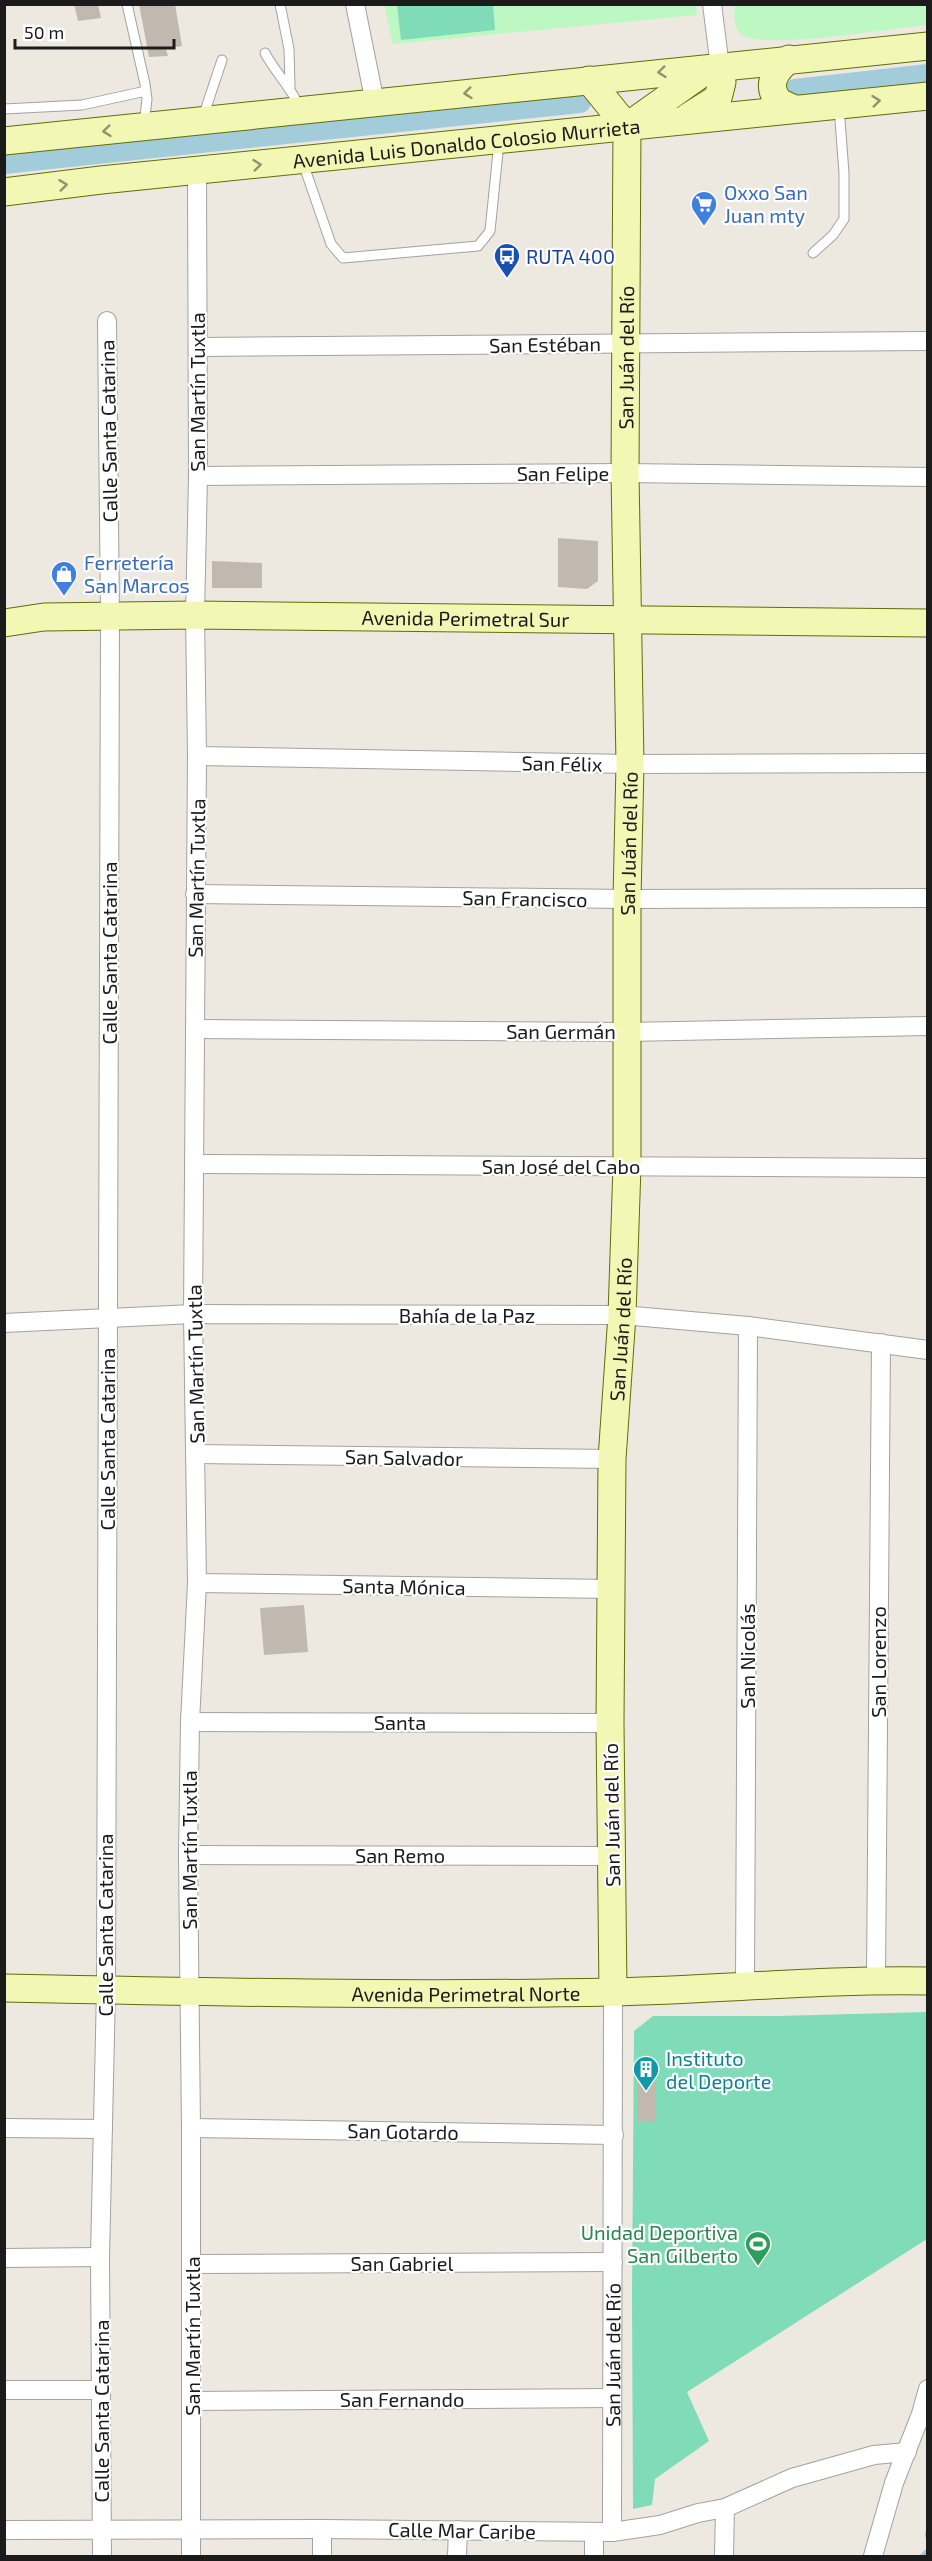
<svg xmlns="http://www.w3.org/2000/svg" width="932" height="2561" font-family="'Exo 2',sans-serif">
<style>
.park{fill:#bdf7c2}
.pitch{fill:#80dbb8}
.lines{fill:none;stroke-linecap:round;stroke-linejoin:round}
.stream{stroke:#a2ccda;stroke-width:6}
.canal{stroke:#a2ccda;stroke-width:22}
.building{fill:#c1b8b0}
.lane-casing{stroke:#a2a2a2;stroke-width:11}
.street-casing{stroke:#a2a2a2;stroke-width:20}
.secondary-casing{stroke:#616d07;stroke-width:29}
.lane{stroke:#fff;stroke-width:9}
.street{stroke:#fff;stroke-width:18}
.secondary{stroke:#f3f7b4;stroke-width:27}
.oneway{stroke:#92946f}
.labels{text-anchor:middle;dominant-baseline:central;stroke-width:4.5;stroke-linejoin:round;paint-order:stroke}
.street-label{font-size:20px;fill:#1b1b1b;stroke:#fff}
.shop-label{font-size:20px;fill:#366cbe;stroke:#fff;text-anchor:start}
.transit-label{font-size:20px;fill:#164399;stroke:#fff;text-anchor:start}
.culture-label{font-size:20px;fill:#0d838f;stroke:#fff;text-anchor:start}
.leisure-label{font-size:20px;fill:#27864d;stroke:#fff;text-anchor:end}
</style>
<rect width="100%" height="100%" fill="#ede9e1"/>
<!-- park -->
<path class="park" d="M 696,4 L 697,15 L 393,44 L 384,5 Z
M 734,5 L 927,5 L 927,25 C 894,28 765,50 742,35 C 733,29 735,14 734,5 Z"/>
<!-- pitch -->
<path class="pitch" d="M 397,5 L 493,5 L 495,30 L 401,40 Z
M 927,2012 L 927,2239 L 687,2392 L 709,2441 L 655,2479 L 652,2505 L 633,2509 L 632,2295 L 634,2031 L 653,2016 L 778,2016 Z"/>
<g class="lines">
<!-- stream -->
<path class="stream" d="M 928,2533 L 928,2536
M 923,2556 L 928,2551"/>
<!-- canal -->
<path class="canal" d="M 795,90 L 928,75
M 4,163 L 580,102"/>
</g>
<!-- building -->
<path class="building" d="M 74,4 L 98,4 L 101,18 L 78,21 Z
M 139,4 L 175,4 L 182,46 L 166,49 L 168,56 L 149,57 Z
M 558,538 L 598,541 L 598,581 L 587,589 L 558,587 Z
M 212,561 L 262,563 L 262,588 L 212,588 Z
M 304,1605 L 308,1652 L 264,1655 L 260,1608 Z
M 637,2063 L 656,2063 L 656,2121 L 638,2122 Z"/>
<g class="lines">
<!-- lane casing -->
<g class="lane-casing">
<path id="lane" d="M 127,4 L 145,84 L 147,99 L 144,125
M 280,4 L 289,49 L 290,87
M 265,53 C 275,72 290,86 299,106
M 4,109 L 82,105 L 146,91
M 203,117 L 222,60
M 303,163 L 331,244 L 343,258 L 478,246 L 490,231 L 499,142
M 813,253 L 833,235 L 844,219 L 844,173 L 839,107"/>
</g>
<!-- street casing -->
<g class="street-casing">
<g id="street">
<path d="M 355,4 L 375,103"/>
<path d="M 712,4 L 720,67"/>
<path d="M 198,347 L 928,341"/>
<path d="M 198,476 L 625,473 L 928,477"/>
<path d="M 197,756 L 630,764 L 928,763"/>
<path d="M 195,894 L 627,899 L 928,898"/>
<path d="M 195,1029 L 628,1032 L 928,1026"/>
<path d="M 194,1164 L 928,1168"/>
<path d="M 4,1323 L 193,1314 L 622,1315 L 748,1326 L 928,1350"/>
<path d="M 196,1454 L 612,1459"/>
<path d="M 197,1583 L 612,1589"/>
<path d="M 190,1722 L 610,1723"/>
<path d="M 188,1855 L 613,1856"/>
<path d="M 876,1980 L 881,1343"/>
<path d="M 745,1986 L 748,1326"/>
<path d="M 4,2128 L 103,2129"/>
<path d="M 191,2128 L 614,2135"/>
<path d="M 4,2258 L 100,2257"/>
<path d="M 191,2264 L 613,2262"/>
<path d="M 4,2390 L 101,2390"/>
<path d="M 192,2401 L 612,2398"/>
<path d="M 322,2529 L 322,2556"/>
<path d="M 4,2530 L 322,2529 L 612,2532 L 660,2525 L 698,2513 L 725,2508 L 792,2478 L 874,2455 L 907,2452"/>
<path id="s1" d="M 612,2532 L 613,1992"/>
<path d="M 102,2556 L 100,2257 L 106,1990 L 110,617 L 107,321"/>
<path d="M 191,2556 L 191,2128 L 188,1855 L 190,1722 L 197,1583 L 193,1314 L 197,756 L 195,615 L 198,476 L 197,171"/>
<path d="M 457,2556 L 458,2530"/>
<path d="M 594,2556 L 594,2532"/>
<path d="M 724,2556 L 725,2508"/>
<path d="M 873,2556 L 894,2483 L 921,2414 L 928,2389"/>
</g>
</g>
<!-- secondary casing -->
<g class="secondary-casing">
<g id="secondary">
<path d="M 789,59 C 774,72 766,85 779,102 L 794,109"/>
<path d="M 589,80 L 627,127"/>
<path d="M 688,117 L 718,98 L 722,82 L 720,67"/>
<path d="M 629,125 L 708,69"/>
<path d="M 4,141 L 928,46"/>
<path id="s2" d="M 4,192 L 101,180 L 928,96"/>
<path id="s3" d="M 4,623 L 44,617 L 195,615 L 928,623"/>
<path id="s4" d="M 4,1988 C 207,1992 410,1996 612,1992 C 717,1990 822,1979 928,1981"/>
<path id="s5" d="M 613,1992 L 610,1723 L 612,1459 L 622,1315 L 627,1166 L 627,899 L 630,764 L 625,473 L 627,127"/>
</g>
</g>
<!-- lane -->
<use href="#lane" class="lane"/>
<!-- street -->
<use href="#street" class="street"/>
<!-- secondary -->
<use href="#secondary" class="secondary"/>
</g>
<!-- one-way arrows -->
<defs><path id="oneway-chevron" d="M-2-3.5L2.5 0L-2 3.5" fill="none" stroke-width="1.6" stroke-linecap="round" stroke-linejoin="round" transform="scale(1.5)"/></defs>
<g class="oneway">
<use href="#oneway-chevron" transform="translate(662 72) rotate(174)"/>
<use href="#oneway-chevron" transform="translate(468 93) rotate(174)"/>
<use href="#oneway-chevron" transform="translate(876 101) rotate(-6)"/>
<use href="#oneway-chevron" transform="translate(107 131) rotate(174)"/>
<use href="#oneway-chevron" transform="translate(257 165) rotate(-6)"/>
<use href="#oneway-chevron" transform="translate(63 185) rotate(-7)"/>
</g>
<!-- icons -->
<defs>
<g id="supermarket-pin" transform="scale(1.35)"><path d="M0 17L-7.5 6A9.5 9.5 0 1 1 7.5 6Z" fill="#3f7fe0" stroke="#fff"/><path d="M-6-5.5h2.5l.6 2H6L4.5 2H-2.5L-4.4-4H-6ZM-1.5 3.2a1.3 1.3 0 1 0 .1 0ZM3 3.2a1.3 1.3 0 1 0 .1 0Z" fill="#fff"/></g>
<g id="bus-pin" transform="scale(1.35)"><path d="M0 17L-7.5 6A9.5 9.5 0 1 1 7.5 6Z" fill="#1a4fb4" stroke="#fff"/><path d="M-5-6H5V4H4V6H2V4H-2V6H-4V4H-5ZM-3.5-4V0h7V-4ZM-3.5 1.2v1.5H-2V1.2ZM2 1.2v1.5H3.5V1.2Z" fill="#fff"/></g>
<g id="shop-pin" transform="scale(1.35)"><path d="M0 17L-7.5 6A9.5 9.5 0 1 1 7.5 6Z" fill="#3f7fe0" stroke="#fff"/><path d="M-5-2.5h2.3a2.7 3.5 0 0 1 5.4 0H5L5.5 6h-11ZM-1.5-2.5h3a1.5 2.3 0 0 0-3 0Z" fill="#fff"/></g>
<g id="building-pin" transform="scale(1.35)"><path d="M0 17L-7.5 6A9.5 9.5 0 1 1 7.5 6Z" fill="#0f9aa8" stroke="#fff"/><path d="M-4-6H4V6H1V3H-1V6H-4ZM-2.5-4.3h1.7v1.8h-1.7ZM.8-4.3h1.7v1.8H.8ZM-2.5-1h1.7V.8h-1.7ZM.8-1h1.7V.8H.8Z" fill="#fff"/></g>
<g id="stadium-pin" transform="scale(1.35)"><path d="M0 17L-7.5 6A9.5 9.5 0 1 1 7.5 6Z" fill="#2e9e5b" stroke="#fff"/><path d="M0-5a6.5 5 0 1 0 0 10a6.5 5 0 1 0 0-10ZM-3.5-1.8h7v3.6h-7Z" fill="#fff"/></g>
</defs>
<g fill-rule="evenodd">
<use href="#supermarket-pin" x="704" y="204"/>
<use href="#bus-pin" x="507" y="256"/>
<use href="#shop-pin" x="64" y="574"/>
<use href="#building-pin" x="646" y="2069"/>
<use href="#stadium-pin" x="758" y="2244"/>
</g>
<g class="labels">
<!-- street labels -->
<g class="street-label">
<text stroke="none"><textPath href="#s2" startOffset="465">Avenida Luis Donaldo Colosio Murrieta</textPath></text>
<text transform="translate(545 344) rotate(-1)">San Estéban</text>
<text stroke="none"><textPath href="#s5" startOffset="1635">San Juán del Río</textPath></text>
<text transform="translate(197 392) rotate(-90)">San Martín Tuxtla</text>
<text transform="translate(108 431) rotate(-91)">Calle Santa Catarina</text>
<text x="563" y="473">San Felipe</text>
<text stroke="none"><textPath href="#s3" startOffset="462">Avenida Perimetral Sur</textPath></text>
<text transform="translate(562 763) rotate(1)">San Félix</text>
<text stroke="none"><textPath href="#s5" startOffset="1149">San Juán del Río</textPath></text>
<text transform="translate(196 878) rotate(-89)">San Martín Tuxtla</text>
<text transform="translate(525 898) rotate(1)">San Francisco</text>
<text transform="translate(109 953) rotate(-90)">Calle Santa Catarina</text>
<text x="561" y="1031">San Germán</text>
<text x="561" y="1166">San José del Cabo</text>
<text x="467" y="1315">Bahía de la Paz</text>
<text stroke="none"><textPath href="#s5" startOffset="663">San Juán del Río</textPath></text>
<text transform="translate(195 1364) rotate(-91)">San Martín Tuxtla</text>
<text transform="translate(107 1439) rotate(-90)">Calle Santa Catarina</text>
<text transform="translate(404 1457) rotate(1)">San Salvador</text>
<text transform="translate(404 1586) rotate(1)">Santa Mónica</text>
<text transform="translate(747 1656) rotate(-90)">San Nicolás</text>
<text transform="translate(878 1662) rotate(-90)">San Lorenzo</text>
<text x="400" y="1722">Santa</text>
<text transform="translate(611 1815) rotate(-91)">San Juán del Río</text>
<text transform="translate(189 1850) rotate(-90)">San Martín Tuxtla</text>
<text x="400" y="1855">San Remo</text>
<text transform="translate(105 1925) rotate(-90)">Calle Santa Catarina</text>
<text stroke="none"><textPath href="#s4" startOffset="462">Avenida Perimetral Norte</textPath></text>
<text transform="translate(403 2131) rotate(1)">San Gotardo</text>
<text x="402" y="2263">San Gabriel</text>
<text transform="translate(192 2336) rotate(-90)">San Martín Tuxtla</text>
<text stroke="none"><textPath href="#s1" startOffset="177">San Juán del Río</textPath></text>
<text x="402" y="2399">San Fernando</text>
<text transform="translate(101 2411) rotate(-90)">Calle Santa Catarina</text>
<text transform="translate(462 2530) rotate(1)">Calle Mar Caribe</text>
</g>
<!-- shop labels -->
<g class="shop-label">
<text x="724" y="192">Oxxo San<tspan x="724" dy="23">Juan mty</tspan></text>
<text x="84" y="562">Ferretería<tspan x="84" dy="23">San Marcos</tspan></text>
</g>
<!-- transit labels -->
<g class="transit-label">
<text x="526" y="256">RUTA 400</text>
</g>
<!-- culture labels -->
<g class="culture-label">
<text x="666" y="2058">Instituto<tspan x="666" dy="23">del Deporte</tspan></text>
</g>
<!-- leisure labels -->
<g class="leisure-label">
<text x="738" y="2232">Unidad Deportiva<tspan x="738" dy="23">San Gilberto</tspan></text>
</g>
</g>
<!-- border -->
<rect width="932" height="2561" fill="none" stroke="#1b1b1b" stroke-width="12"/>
<!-- scale -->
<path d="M15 39v9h159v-9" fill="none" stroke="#1b1b1b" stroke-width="3"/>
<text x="24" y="39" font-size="18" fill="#1b1b1b" stroke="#ffffff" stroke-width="4.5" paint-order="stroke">50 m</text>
</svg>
